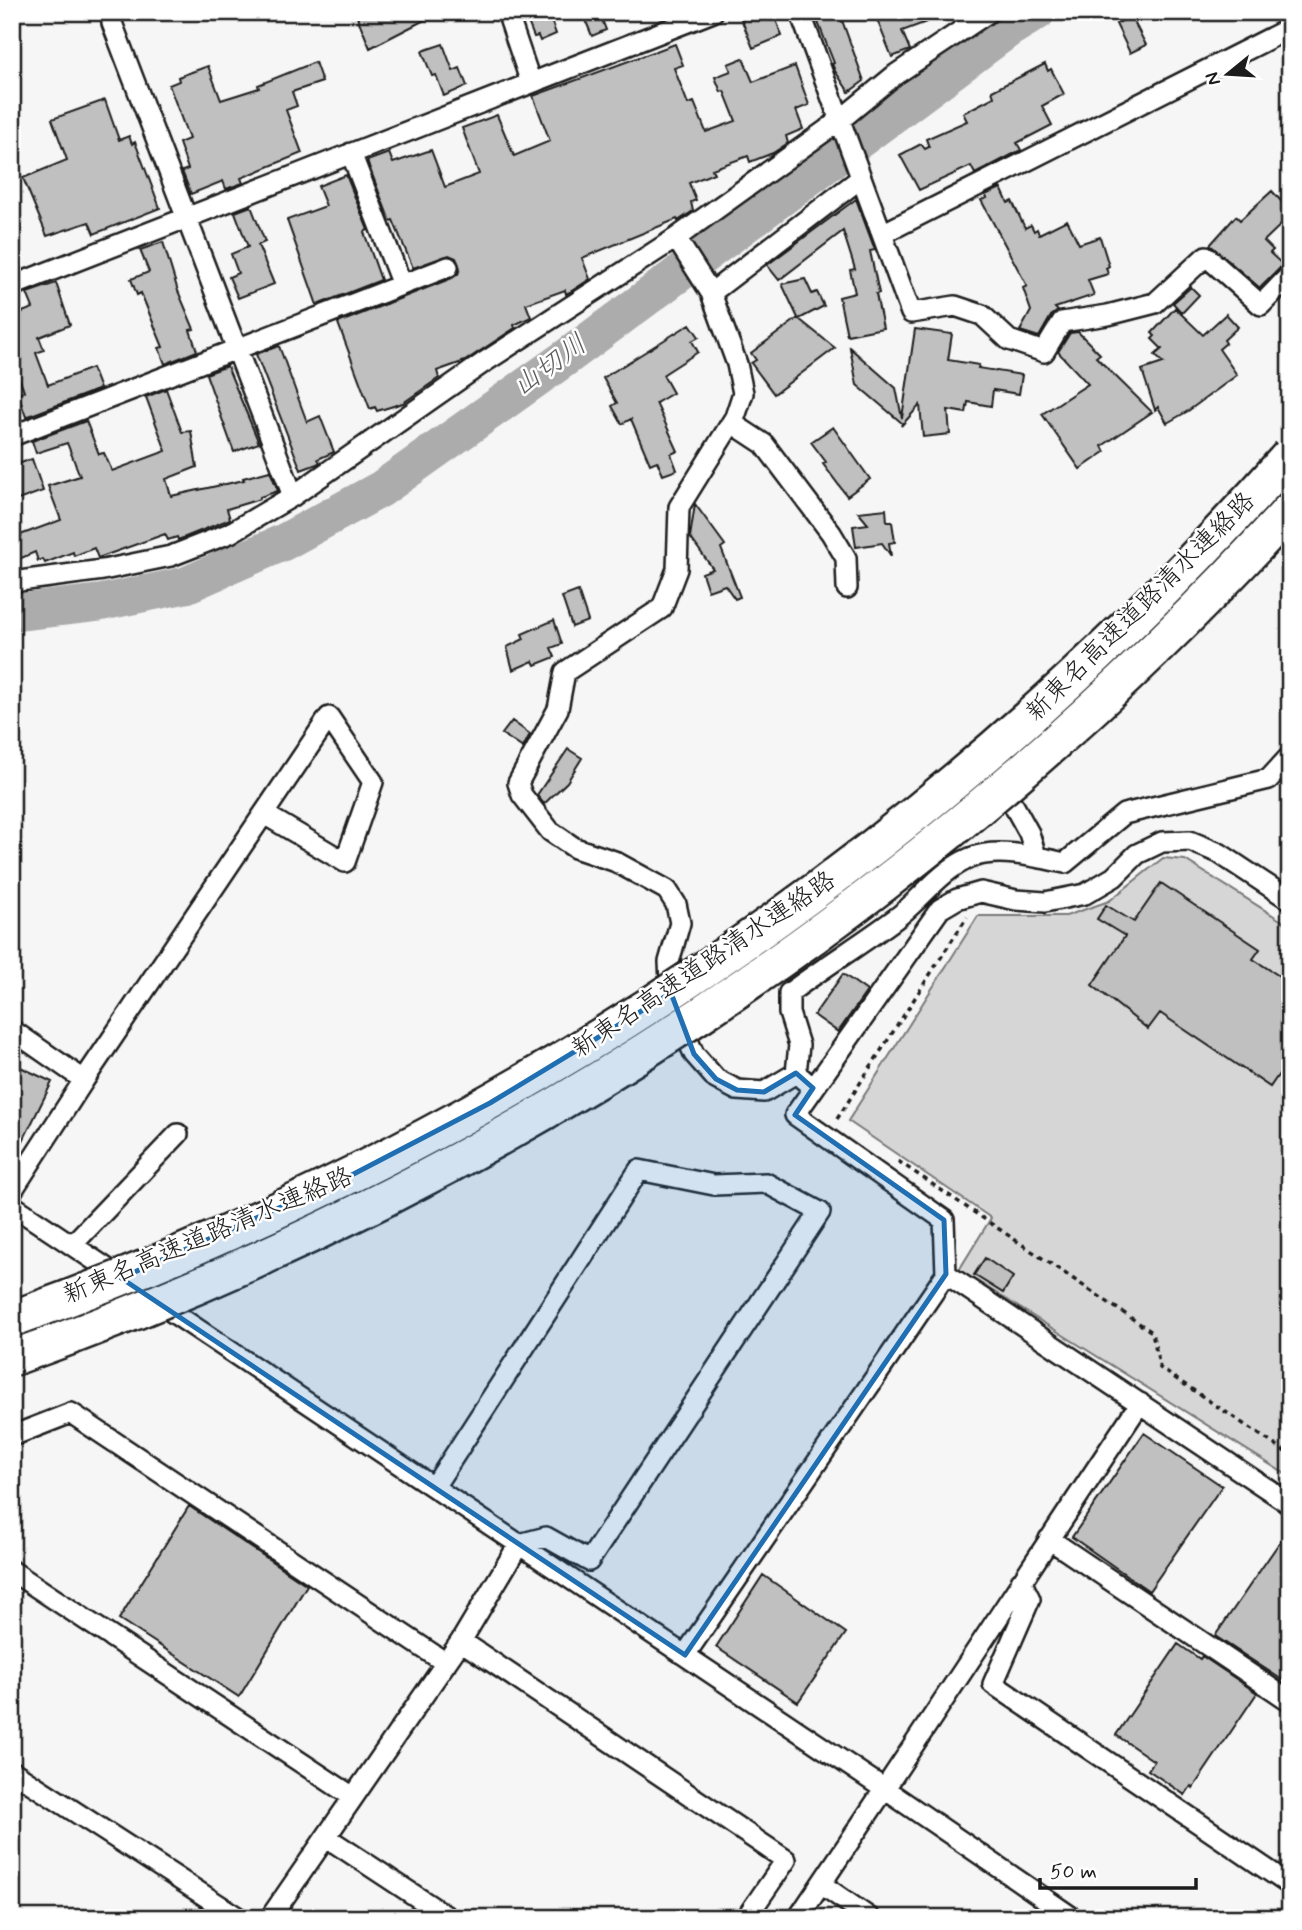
<svg xmlns="http://www.w3.org/2000/svg" width="1302" height="1930" font-family="Mynerve,'Klee One',sans-serif">
<style>
.green{fill:#d6d6d6;stroke:#797979;stroke-width:2}
.lines{fill:none;stroke-linecap:round;stroke-linejoin:round}
.river{stroke:#acacac;stroke-width:37}
.building{fill:#c0c0c0;stroke:#1c1c1c;stroke-width:2}
.street-casing{stroke:#1c1c1c;stroke-width:24}
.path{stroke:#1c1c1c;stroke-width:3.5;stroke-dasharray:5 5;stroke-linecap:butt}
.street{stroke:#fff;stroke-width:19}
.highway-bridge-casing{stroke:#1c1c1c;stroke-width:40;stroke-linecap:butt}
.highway-bridge{stroke:#fff;stroke-width:35}
.marked{fill:#1f6fb2;fill-opacity:0.2;stroke:#1f6fb2;stroke-width:5;stroke-linejoin:round}
.labels{text-anchor:middle;dominant-baseline:central;stroke-width:5;stroke-linejoin:round;paint-order:stroke}
.street-label{font-size:26px;fill:#1c1c1c;stroke:#fff}
.water-label{font-size:28px;font-style:italic;fill:#5d5d5d;stroke:#fff}
</style>
<rect width="100%" height="100%" fill="#f6f6f6"/>
<filter id="ink" filterUnits="userSpaceOnUse"><feTurbulence type="fractalNoise" baseFrequency=".0143" numOctaves="2"/><feDisplacementMap in="SourceGraphic" scale="14" xChannelSelector="R" yChannelSelector="G"/><feConvolveMatrix kernelMatrix="1 2 1 2 8 2 1 2 1" color-interpolation-filters="sRGB"/></filter>
<g filter="url(#ink)">
<!-- green -->
<path class="green" d="M 1163,858 L 1185,860 L 1290,926 L 1290,1477 L 959,1270 L 991,1218 L 848,1121 L 978,916 L 1066,916 L 1109,901 Z"/>
<g class="lines">
<!-- river -->
<path class="river" d="M 12,613 L 99,603 L 186,585 L 284,542 L 381,489 L 564,359 L 1009,29 L 1037,12"/>
</g>
<!-- building -->
<path class="building" d="M 355,12 L 440,12 L 370,48 Z
M 524,12 L 548,12 L 556,34 L 540,41 L 538,36 L 534,37 Z
M 582,12 L 599,12 L 606,30 L 592,36 Z
M 751,12 L 773,12 L 782,36 L 753,48 L 740,16 Z
M 814,12 L 839,12 L 864,81 L 849,92 L 835,71 L 832,64 L 834,63 Z
M 874,12 L 948,12 L 948,14 L 902,31 L 910,50 L 892,57 Z
M 1131,16 L 1146,45 L 1130,53 L 1116,24 Z
M 443,44 L 453,71 L 460,68 L 467,86 L 444,96 L 436,75 L 432,76 L 422,51 Z
M 675,44 L 683,65 L 674,68 L 688,104 L 694,102 L 706,132 L 736,121 L 724,91 L 721,92 L 715,77 L 731,71 L 728,64 L 743,58 L 753,82 L 795,66 L 809,105 L 796,110 L 803,129 L 786,136 L 788,143 L 773,153 L 750,162 L 748,156 L 712,169 L 714,173 L 689,183 L 696,200 L 691,202 L 693,211 L 678,221 L 677,219 L 582,258 L 590,279 L 570,292 L 566,294 L 565,290 L 526,304 L 531,317 L 514,325 L 515,328 L 465,361 L 437,371 L 439,378 L 403,403 L 377,411 L 375,407 L 370,409 L 338,323 L 452,278 L 458,274 L 460,268 L 456,258 L 449,255 L 413,268 L 393,220 L 390,221 L 367,161 L 389,153 L 393,163 L 431,150 L 445,187 L 479,174 L 462,128 L 497,115 L 514,156 L 550,141 L 533,96 Z
M 315,62 L 322,82 L 292,92 L 297,106 L 286,110 L 302,153 L 241,178 L 243,183 L 226,189 L 223,181 L 191,194 L 182,171 L 188,169 L 179,143 L 189,139 L 169,85 L 179,81 L 178,77 L 208,66 L 221,100 L 259,88 L 258,85 Z
M 1045,64 L 1048,71 L 1051,69 L 1064,94 L 1042,106 L 1052,125 L 1017,143 L 1021,150 L 975,174 L 971,166 L 919,190 L 900,155 L 921,144 L 925,149 L 929,147 L 926,139 L 967,121 L 963,113 L 994,97 L 992,91 Z
M 105,100 L 119,140 L 129,136 L 132,144 L 135,142 L 160,208 L 94,234 L 89,222 L 47,236 L 23,178 L 67,160 L 52,119 Z
M 346,175 L 368,230 L 364,232 L 381,280 L 317,305 L 287,220 L 326,206 L 318,186 Z
M 1001,188 L 1008,203 L 1012,201 L 1025,228 L 1031,225 L 1034,231 L 1037,229 L 1039,234 L 1067,220 L 1079,244 L 1100,237 L 1109,266 L 1106,268 L 1108,274 L 1088,280 L 1094,295 L 1055,308 L 1058,311 L 1051,316 L 1039,337 L 1020,331 L 1031,311 L 1023,288 L 1027,286 L 981,200 L 987,198 L 985,195 Z
M 1272,191 L 1290,211 L 1290,216 L 1264,241 L 1273,250 L 1270,253 L 1283,265 L 1260,288 L 1210,245 L 1236,216 L 1240,220 Z
M 856,199 L 875,250 L 870,251 L 879,293 L 876,294 L 883,328 L 847,335 L 839,297 L 855,293 L 850,270 L 855,269 L 843,231 L 779,280 L 767,265 Z
M 251,206 L 265,242 L 258,245 L 274,284 L 238,298 L 229,277 L 238,273 L 231,254 L 248,247 L 235,212 Z
M 163,242 L 178,291 L 194,329 L 190,330 L 197,351 L 165,364 L 159,348 L 163,347 L 141,293 L 137,295 L 131,279 L 149,272 L 140,250 Z
M 805,279 L 812,294 L 817,292 L 824,306 L 799,319 L 835,348 L 774,394 L 751,363 L 756,360 L 751,353 L 798,318 L 782,284 Z
M 56,283 L 70,325 L 39,337 L 44,350 L 36,353 L 48,385 L 92,368 L 100,389 L 26,417 L 18,394 L 24,391 L 12,360 L 12,316 L 33,308 L 27,293 Z
M 1191,287 L 1199,295 L 1182,313 L 1173,303 Z
M 1175,308 L 1203,335 L 1226,314 L 1238,327 L 1224,340 L 1226,343 L 1219,349 L 1237,375 L 1188,411 L 1167,423 L 1158,407 L 1155,410 L 1142,370 L 1163,363 L 1155,355 L 1162,349 L 1152,339 L 1155,336 L 1152,333 Z
M 690,324 L 699,337 L 692,341 L 698,352 L 664,374 L 663,375 L 673,393 L 656,403 L 678,451 L 671,454 L 677,470 L 663,475 L 657,461 L 650,464 L 631,419 L 622,424 L 612,406 L 617,403 L 603,378 Z
M 915,329 L 952,334 L 948,360 L 979,365 L 978,368 L 1022,375 L 1019,394 L 993,390 L 991,406 L 968,402 L 966,413 L 948,410 L 950,434 L 923,437 L 920,405 L 901,426 L 902,423 L 857,385 L 850,348 L 896,388 L 902,418 Z
M 1078,332 L 1100,354 L 1096,357 L 1152,412 L 1102,446 L 1105,452 L 1080,469 L 1042,414 L 1088,384 L 1058,352 L 1070,333 Z
M 279,346 L 307,422 L 320,416 L 334,452 L 318,459 L 320,462 L 317,464 L 301,470 L 256,354 Z
M 227,366 L 259,443 L 234,452 L 206,374 Z
M 166,389 L 182,432 L 191,431 L 197,467 L 166,479 L 171,496 L 244,480 L 243,478 L 270,471 L 278,491 L 260,497 L 260,499 L 227,509 L 230,519 L 178,540 L 177,537 L 168,540 L 165,534 L 98,558 L 94,548 L 74,556 L 73,552 L 45,563 L 43,559 L 38,561 L 35,552 L 12,562 L 12,538 L 61,520 L 48,486 L 80,476 L 67,443 L 36,453 L 32,441 L 86,421 L 99,454 L 104,453 L 112,471 L 166,451 L 146,397 Z
M 833,427 L 870,479 L 847,496 L 823,464 L 826,462 L 811,442 Z
M 32,459 L 43,491 L 18,500 L 12,485 L 12,466 Z
M 695,504 L 725,545 L 721,548 L 740,597 L 735,599 L 725,585 L 708,591 L 702,573 L 713,569 L 690,537 Z
M 886,509 L 887,522 L 892,522 L 895,542 L 889,543 L 891,556 L 882,543 L 856,547 L 853,526 L 868,524 L 858,512 Z
M 578,591 L 588,621 L 572,627 L 562,597 Z
M 554,620 L 562,644 L 551,648 L 555,657 L 535,665 L 533,661 L 513,670 L 507,647 L 524,639 L 522,634 Z
M 512,721 L 530,734 L 523,748 L 502,734 Z
M 568,749 L 582,758 L 567,782 L 544,804 L 537,795 Z
M 1161,883 L 1260,949 L 1253,959 L 1290,983 L 1290,1081 L 1279,1074 L 1270,1087 L 1160,1013 L 1148,1029 L 1092,985 L 1125,936 L 1097,919 L 1106,905 L 1134,922 Z
M 843,974 L 867,991 L 838,1032 L 814,1015 Z
M 12,1063 L 52,1082 L 12,1163 Z
M 985,1258 L 1013,1277 L 1003,1293 L 974,1275 Z
M 1144,1433 L 1222,1486 L 1149,1591 L 1072,1537 Z
M 189,1506 L 307,1585 L 239,1697 L 119,1619 Z
M 1290,1527 L 1290,1685 L 1215,1636 Z
M 763,1575 L 846,1633 L 798,1702 L 716,1647 Z
M 1178,1644 L 1200,1659 L 1202,1656 L 1257,1693 L 1193,1788 L 1191,1786 L 1185,1795 L 1148,1770 L 1154,1761 L 1116,1735 Z"/>
<g class="lines">
<!-- street casing -->
<g class="street-casing">
<path id="street" d="M 507,12 L 531,83
M 800,12 L 911,313 L 955,306 L 982,315 L 1009,340 L 1044,352 L 1062,322 L 1108,315 L 1155,303 L 1206,256 L 1261,305 L 1290,275
M 112,23 L 293,496
M 351,153 L 402,285
M 882,234 L 1290,28
M 676,238 L 711,293 L 737,364 L 743,393 L 735,417 L 679,507 L 677,569 L 662,608 L 565,672 L 558,709 L 518,783 L 522,795 L 550,831 L 575,848 L 614,861 L 667,890 L 676,904 L 680,923 L 669,962 L 671,1002 L 694,1054 L 716,1079 L 737,1090 L 764,1092 L 796,1073 L 813,1088
M 12,286 L 713,12
M 711,293 L 861,178
M 732,423 L 764,444 L 831,533 L 846,558 L 847,588
M 12,436 L 448,267
M 12,582 L 103,570 L 171,556 L 230,533 L 293,496 L 483,363 L 676,238 L 839,121 L 895,75 L 989,12
M 1014,806 L 1029,833 L 1036,856
M 12,1030 L 84,1080 L 12,1191
M 796,1073 L 799,1045 L 789,1013 L 789,993 C 824,967 860,945 895,919 C 921,900 939,871 970,858 C 997,847 1037,857 1065,863 L 1124,814 L 1269,779 L 1290,756
M 84,1080 L 329,717 L 373,782 L 345,862 L 264,814
M 12,1205 L 886,1790 L 1073,1918
M 72,1245 L 178,1134
M 946,1274 L 1290,1504
M 12,1436 L 71,1413 L 446,1663
M 1049,1539 L 1290,1701
M 12,1571 L 353,1797
M 1021,1581 L 1030,1599 L 993,1684 L 1290,1885
M 461,1641 L 786,1860 L 746,1918
M 685,1655 L 946,1274 L 944,1220 L 795,1115 L 940,909 L 957,899 L 981,892 L 1016,900 L 1045,902 L 1085,894 L 1114,877 L 1137,854 L 1162,842 L 1190,841 L 1219,853 L 1290,900
M 12,1771 L 239,1918
M 326,1837 L 449,1918
M 821,1884 L 870,1918
M 270,1918 L 461,1641 L 519,1544 L 546,1537 L 589,1561 L 820,1212 L 766,1183 L 714,1185 L 639,1170 L 434,1487
M 798,1918 C 914,1747 1026,1574 1140,1403"/>
</g>
<!-- path -->
<path class="path" d="M 837,1119 L 967,917
M 898,1161 L 1152,1332 L 1160,1368 L 1290,1455"/>
<!-- street -->
<use href="#street" class="street"/>
<!-- highway-bridge casing -->
<g class="highway-bridge-casing">
<path id="highway-bridge" d="M 12,1319 C 506,1142 942,849 1290,455
M 12,1358 C 500,1186 942,892 1290,510"/>
</g>
<!-- highway-bridge -->
<use href="#highway-bridge" class="highway-bridge"/>
</g>
</g>
<!-- marked area -->
<path class="marked" d="M 671,993 L 694,1054 L 716,1079 L 737,1090 L 764,1092 L 796,1073 L 813,1088 L 795,1115 L 944,1220 L 946,1274 L 685,1655 L 121,1278 L 344,1179 L 490,1103 Z"/>
<g class="labels">
<!-- street labels -->
<g class="street-label">
<text transform="translate(1141 607) rotate(-45)">新東名高速道路清水連絡路</text>
<text transform="translate(704 965) rotate(-34)">新東名高速道路清水連絡路</text>
<text transform="translate(208 1236) rotate(-23)">新東名高速道路清水連絡路</text>
</g>
<!-- water labels -->
<g class="water-label">
<text transform="translate(550 366) rotate(-36)">山切川</text>
</g>
</g>
<!-- margin -->
<rect width="1302" height="1930" fill="none" stroke="#fff" stroke-width="42"/>
<rect x="21" y="21" width="1260" height="1888" fill="none" stroke="#1c1c1c" stroke-width="2.5" filter="url(#ink)"/>
<!-- north arrow -->
<g transform="translate(1228 74) rotate(252)" stroke="#ffffff" stroke-width="5" paint-order="stroke">
<path d="M0-5L12 26L0 18L-12 26Z" fill="#1c1c1c"/>
<text y="-10" font-size="19" font-weight="bold" text-anchor="middle" fill="#1c1c1c">N</text>
</g>
<!-- scale -->
<path d="M1040 1878v10h156v-10" fill="none" stroke="#1c1c1c" stroke-width="3.5"/>
<text x="1050" y="1878" font-size="21" fill="#1c1c1c" stroke="#ffffff" stroke-width="5" paint-order="stroke">50 m</text>
</svg>
